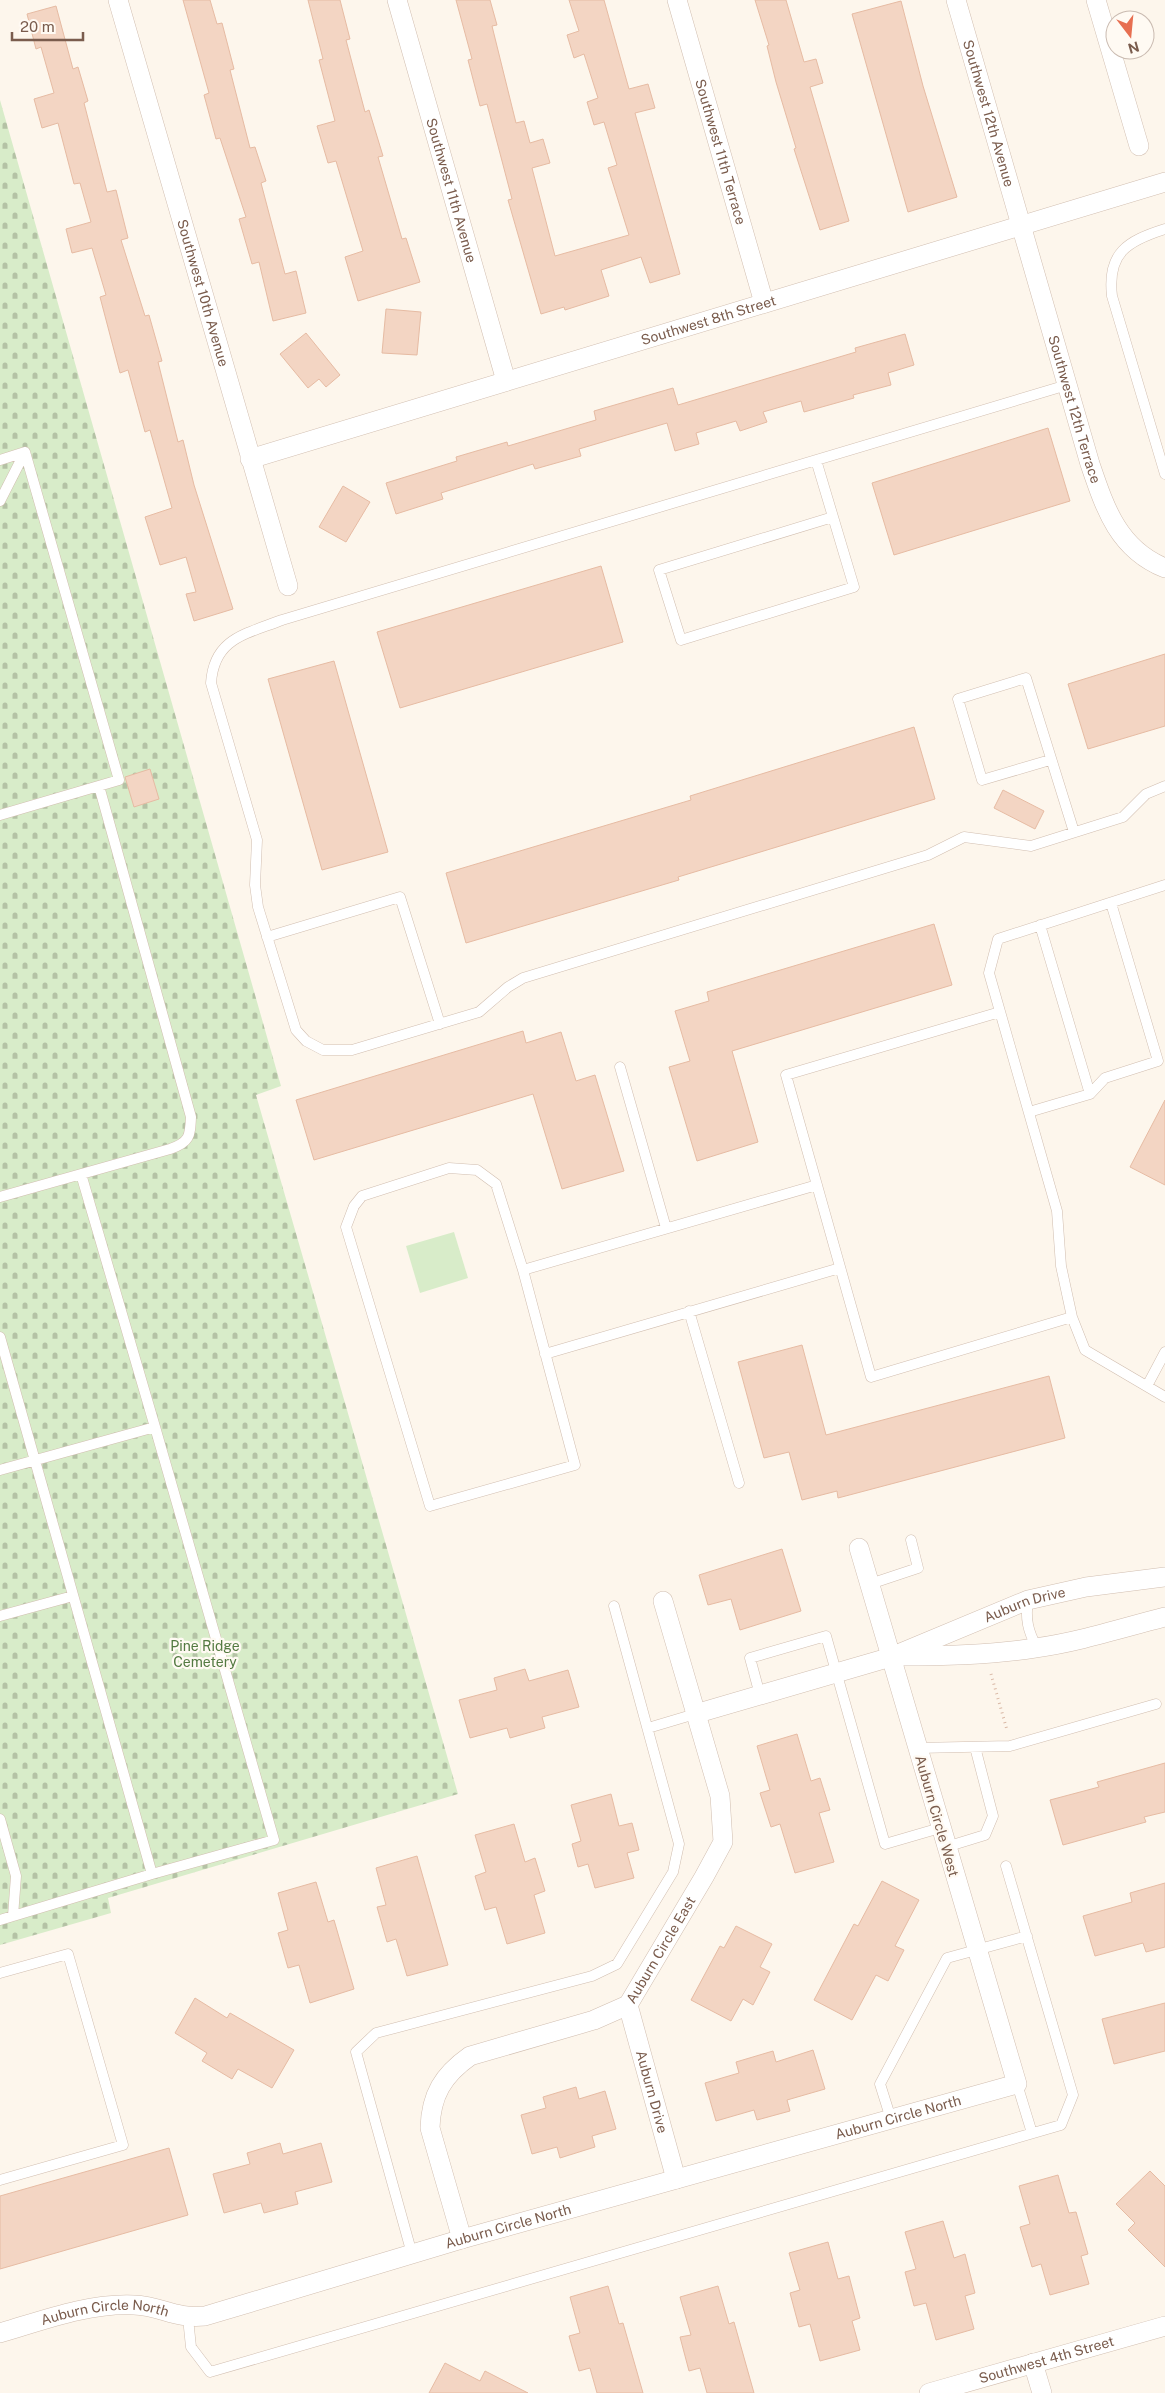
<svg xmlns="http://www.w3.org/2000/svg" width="1165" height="2393" font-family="'Public Sans',sans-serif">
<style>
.cemetery{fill:url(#cemetery-stones)}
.pitch{fill:#d8ecc9}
.building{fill:#f3d5c3;stroke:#e6bba3}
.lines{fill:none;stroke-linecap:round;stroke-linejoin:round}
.service-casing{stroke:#d1beb0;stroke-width:11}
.minor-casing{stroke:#d1beb0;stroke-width:20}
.path{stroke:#d9b8a5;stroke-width:3;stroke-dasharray:1 4;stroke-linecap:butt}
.service{stroke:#fff;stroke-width:10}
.minor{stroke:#fff;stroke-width:19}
.labels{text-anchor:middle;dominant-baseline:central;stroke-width:4.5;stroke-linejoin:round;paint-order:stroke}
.street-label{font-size:14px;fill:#7a5c4d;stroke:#fffaf3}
.park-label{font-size:14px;fill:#537a41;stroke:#fffaf3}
</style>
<defs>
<pattern id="cemetery-stones" width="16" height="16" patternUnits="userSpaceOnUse" patternTransform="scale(1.25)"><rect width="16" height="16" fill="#d8ecc9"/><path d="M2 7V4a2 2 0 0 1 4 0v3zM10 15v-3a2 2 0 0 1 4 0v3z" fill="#b4c2a5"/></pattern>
</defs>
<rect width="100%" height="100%" fill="#fdf6ec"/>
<!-- cemetery -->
<path class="cemetery" d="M 0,100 L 281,1086 L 256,1095 L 458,1794 L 108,1898 L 111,1913 L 0,1945 Z"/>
<!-- pitch -->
<path class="pitch" d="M 454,1232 L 468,1278 L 420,1293 L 406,1246 Z"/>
<!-- building -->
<path class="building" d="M 183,0 L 210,0 L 217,24 L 222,23 L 234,69 L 230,70 L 250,148 L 255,147 L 266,181 L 261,183 L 285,274 L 296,271 L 306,313 L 273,321 L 259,262 L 252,264 L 239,219 L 246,217 L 220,138 L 216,139 L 204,95 L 209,93 Z
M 308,0 L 340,0 L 350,39 L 346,40 L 365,112 L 369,110 L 383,156 L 378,157 L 402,239 L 406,238 L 420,282 L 358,301 L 345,257 L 363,251 L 336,161 L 328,163 L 317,126 L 335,121 L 319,60 L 323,59 Z
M 456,0 L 490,0 L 497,25 L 492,26 L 516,123 L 524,121 L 530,143 L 543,139 L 550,163 L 532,168 L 555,256 L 629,235 L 608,168 L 617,165 L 604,122 L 594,125 L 587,102 L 598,98 L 584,54 L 574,58 L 567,35 L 579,31 L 569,0 L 604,0 L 629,89 L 648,84 L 655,108 L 635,113 L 680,274 L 650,283 L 641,257 L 601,270 L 609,296 L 565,310 L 564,307 L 541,314 L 508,200 L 512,199 L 487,104 L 480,106 L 468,60 L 472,59 Z
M 755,0 L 786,0 L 804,62 L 816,59 L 823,83 L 810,87 L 849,221 L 820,230 L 794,149 L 796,148 L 776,82 L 767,46 L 769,45 Z
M 901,1 L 923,86 L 957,197 L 908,212 L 852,14 Z
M 56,6 L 73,69 L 78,67 L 88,101 L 84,103 L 107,192 L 116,190 L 128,238 L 121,240 L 145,316 L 149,315 L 162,361 L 158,362 L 178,442 L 183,440 L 194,485 L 233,609 L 194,621 L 186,594 L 196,592 L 186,557 L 160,565 L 145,517 L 172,508 L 150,430 L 145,432 L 128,370 L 120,373 L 100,297 L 106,295 L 92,248 L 72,253 L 66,229 L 91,222 L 80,183 L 74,184 L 58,123 L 42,128 L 34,99 L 54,93 L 41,47 L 36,49 L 27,14 Z
M 386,309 L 421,312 L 417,355 L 382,353 Z
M 306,333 L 340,375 L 326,387 L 319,379 L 308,388 L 280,354 Z
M 905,334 L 914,365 L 888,373 L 891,385 L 853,395 L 854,398 L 804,412 L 801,401 L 763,412 L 767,422 L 740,431 L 736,421 L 696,433 L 699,444 L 675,451 L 667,423 L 579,449 L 581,456 L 535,469 L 533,464 L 441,493 L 443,499 L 396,514 L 386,483 L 457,461 L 456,457 L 507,442 L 508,446 L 596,420 L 594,411 L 673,388 L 678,405 L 856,352 L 855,348 Z
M 1048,428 L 1070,501 L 894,555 L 872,483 Z
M 343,486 L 370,502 L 346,542 L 319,527 Z
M 601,566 L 623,642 L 400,708 L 377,632 Z
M 1165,654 L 1165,726 L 1088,749 L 1068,684 Z
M 334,661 L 388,852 L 322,870 L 268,679 Z
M 914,727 L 935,799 L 678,877 L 679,880 L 466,943 L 446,873 L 691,800 L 690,796 Z
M 150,769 L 159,799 L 134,807 L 125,777 Z
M 1003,790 L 1044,811 L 1035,829 L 994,808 Z
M 934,924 L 952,985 L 732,1051 L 758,1142 L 697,1161 L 669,1067 L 690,1061 L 675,1011 L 709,1001 L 707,992 Z
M 523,1031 L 526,1043 L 561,1032 L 576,1081 L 595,1075 L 624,1171 L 562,1189 L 533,1094 L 314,1160 L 296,1100 Z
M 1165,1100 L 1165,1185 L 1130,1167 Z
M 802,1345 L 826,1435 L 1049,1376 L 1065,1438 L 838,1498 L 837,1491 L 802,1500 L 789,1452 L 764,1458 L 738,1362 Z
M 782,1549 L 801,1611 L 740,1630 L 731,1599 L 708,1605 L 699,1575 Z
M 525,1669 L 529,1681 L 568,1670 L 579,1707 L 542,1717 L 545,1728 L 510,1738 L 507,1728 L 470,1738 L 459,1700 L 497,1690 L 494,1678 Z
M 797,1734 L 811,1781 L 820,1778 L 830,1810 L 819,1813 L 834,1862 L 795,1873 L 780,1824 L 771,1827 L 760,1793 L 770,1790 L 757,1746 Z
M 1165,1763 L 1165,1812 L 1144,1817 L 1146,1822 L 1063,1845 L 1050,1800 L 1099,1787 L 1097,1782 Z
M 611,1794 L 619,1826 L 632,1823 L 639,1850 L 627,1853 L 634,1878 L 595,1888 L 588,1864 L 578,1867 L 572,1844 L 581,1841 L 571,1805 Z
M 514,1824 L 525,1862 L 535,1858 L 545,1891 L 534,1895 L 545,1933 L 507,1944 L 496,1907 L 485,1910 L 475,1876 L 486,1872 L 475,1835 Z
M 417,1856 L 448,1965 L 407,1976 L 396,1939 L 387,1942 L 377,1907 L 386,1905 L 376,1868 Z
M 882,1881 L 919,1900 L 895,1946 L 904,1950 L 888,1981 L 876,1975 L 852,2020 L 814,2000 L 854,1924 L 858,1926 Z
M 316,1882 L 328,1922 L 334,1920 L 354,1989 L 310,2003 L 299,1965 L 288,1968 L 278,1933 L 288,1930 L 278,1893 Z
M 1165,1883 L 1165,1947 L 1146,1952 L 1143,1943 L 1095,1956 L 1083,1916 L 1132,1902 L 1130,1893 Z
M 736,1926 L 772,1944 L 760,1967 L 770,1972 L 753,2005 L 743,1999 L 731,2021 L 691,2000 L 720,1946 L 724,1948 Z
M 195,1998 L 227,2018 L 230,2013 L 294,2050 L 272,2088 L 238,2069 L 232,2079 L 202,2061 L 207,2053 L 175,2033 Z
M 1165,2003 L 1165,2051 L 1114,2064 L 1102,2019 Z
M 813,2050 L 825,2089 L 787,2100 L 790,2111 L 757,2120 L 754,2110 L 716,2121 L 705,2083 L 739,2073 L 736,2062 L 773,2051 L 776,2062 Z
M 576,2087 L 579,2099 L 605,2091 L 616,2129 L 592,2136 L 595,2147 L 560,2158 L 557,2147 L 532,2154 L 521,2115 L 546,2108 L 543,2097 Z
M 280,2143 L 283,2154 L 321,2143 L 332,2182 L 295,2192 L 298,2204 L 264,2213 L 261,2203 L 224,2213 L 213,2174 L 250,2164 L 247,2153 Z
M 169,2148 L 188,2215 L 0,2269 L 0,2196 Z
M 1150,2171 L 1165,2186 L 1165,2267 L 1128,2230 L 1135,2223 L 1116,2204 Z
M 1058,2175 L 1069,2213 L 1076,2212 L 1088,2254 L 1081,2256 L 1089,2284 L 1050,2295 L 1041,2264 L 1032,2267 L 1020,2227 L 1030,2224 L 1019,2186 Z
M 943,2221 L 954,2258 L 965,2254 L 975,2293 L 965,2296 L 974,2329 L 936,2340 L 926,2303 L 914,2306 L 905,2272 L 916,2269 L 905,2232 Z
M 828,2242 L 838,2279 L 849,2276 L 860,2318 L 852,2321 L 860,2350 L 820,2361 L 810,2324 L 799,2327 L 790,2293 L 800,2290 L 789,2253 Z
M 608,2286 L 619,2324 L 623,2323 L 643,2393 L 597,2393 L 590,2368 L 579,2371 L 569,2336 L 580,2333 L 570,2297 Z
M 718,2286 L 729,2324 L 734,2322 L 754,2393 L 707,2393 L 700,2368 L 689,2371 L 680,2337 L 691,2335 L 680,2297 Z
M 445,2363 L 480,2381 L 485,2371 L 528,2393 L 429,2393 Z"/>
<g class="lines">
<!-- service casing -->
<g class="service-casing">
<path id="service" d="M 1165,229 C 1127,241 1107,253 1112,296 L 1165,474
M 1067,385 L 282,620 C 246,634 214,638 211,683 L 257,840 L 255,885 L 258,907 L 296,1030 L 306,1041 L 323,1050 L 352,1050 L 479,1012 L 508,987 L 523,978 L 928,855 L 964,837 L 1031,846 L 1123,817 L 1146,794 L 1165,786
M 0,460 L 25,452 L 119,780 L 0,815
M 816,460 L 854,587 L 681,640 L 659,570 L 833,517
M 0,501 L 25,452
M 1050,760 L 982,780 L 958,699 L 1026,678 L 1074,832
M 1165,885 L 998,939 L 989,973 L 1057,1211 L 1061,1266 L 1072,1317 L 1085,1350 L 1165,1397
M 1040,925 L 1090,1094
M 267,937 L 400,897 L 440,1024
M 1000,1012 L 786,1075 L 871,1377 L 1072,1317
M 620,1067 L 666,1228
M 1029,1112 L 1090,1094 L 1105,1078 L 1158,1061 L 1111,903
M 449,1168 L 477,1170 L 496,1184 L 523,1270 L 575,1465 L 430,1506 L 346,1227 L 354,1206 L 362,1196 Z
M 81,1174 L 155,1427
M 0,1197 L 170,1149 C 190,1142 190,1136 191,1117 L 99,786
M 523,1270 L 817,1185
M 689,1311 L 739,1483
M 0,1337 L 152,1874 L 0,1920
M 545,1354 L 840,1268
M 1147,1386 L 1165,1352
M 0,1470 L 155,1427 L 274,1840 L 152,1874
M 870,1584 L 918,1568 L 911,1540
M 1028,1600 C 1025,1619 1028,1631 1037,1648
M 0,1616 L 73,1596
M 760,1695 L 750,1658 L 826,1636 L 885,1844 L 940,1828
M 648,1728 L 695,1714
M 917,1748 L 1010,1746 L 1156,1704
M 0,1819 L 16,1876 L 13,1916
M 946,1847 L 985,1835 L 993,1816 L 975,1747
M 0,1973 L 68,1954 L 123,2145 L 0,2180
M 1017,2084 L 1032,2133
M 891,2119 L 880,2084 L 947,1958 L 1027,1936
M 412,2254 L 356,2052 L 376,2033 L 592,1976 L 617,1964 L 673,1872 L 679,1844 L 614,1606
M 188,2318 L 191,2347 L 210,2372 L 1061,2125 L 1073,2095 L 1006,1866"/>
</g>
<!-- minor casing -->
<g class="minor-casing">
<g id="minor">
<path id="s1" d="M 118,0 L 288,586"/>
<path id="s2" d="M 397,0 L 506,381"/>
<path id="s3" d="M 677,0 L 764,303"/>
<path id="s4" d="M 956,0 L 1090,464 C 1105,508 1118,549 1165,568"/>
<path d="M 1096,0 L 1139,146"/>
<path id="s5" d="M 250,459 L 1165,182"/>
<path d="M 902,1656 C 947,1656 991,1655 1035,1648 C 1079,1642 1122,1628 1165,1617"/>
<path id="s6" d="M 695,1714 L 891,1657 L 1028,1600 L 1086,1587 L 1165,1577"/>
<path id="s7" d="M 628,2005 L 676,2179"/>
<path id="s8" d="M 462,2239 L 430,2128 C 431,2095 443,2075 470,2056 L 594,2020 L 628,2005 L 704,1877 L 723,1842 L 720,1796 L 663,1601"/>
<path id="s9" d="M 0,2333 C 44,2320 88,2303 134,2305 C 162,2306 174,2319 205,2316 L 462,2239 L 1017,2084 L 859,1548"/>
<path d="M 1033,2363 L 1042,2393"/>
<path id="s10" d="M 929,2393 L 1165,2326"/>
</g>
</g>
<!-- path -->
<path class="path" d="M 991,1674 L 1007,1730"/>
<!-- service -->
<use href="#service" class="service"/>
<!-- minor -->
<use href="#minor" class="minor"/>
</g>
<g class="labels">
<!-- street labels -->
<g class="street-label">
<text stroke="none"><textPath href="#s4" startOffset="118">Southwest 12th Avenue</textPath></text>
<text stroke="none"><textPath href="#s3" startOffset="158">Southwest 11th Terrace</textPath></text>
<text stroke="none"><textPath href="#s2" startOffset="198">Southwest 11th Avenue</textPath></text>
<text stroke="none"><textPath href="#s1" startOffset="305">Southwest 10th Avenue</textPath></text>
<text stroke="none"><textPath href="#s5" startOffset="479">Southwest 8th Street</textPath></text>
<text stroke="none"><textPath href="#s4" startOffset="426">Southwest 12th Terrace</textPath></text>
<text stroke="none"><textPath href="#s6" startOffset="348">Auburn Drive</textPath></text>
<text transform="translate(937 1816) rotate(74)">Auburn Circle West</text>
<text stroke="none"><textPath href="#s8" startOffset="432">Auburn Circle East</textPath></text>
<text stroke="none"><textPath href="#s7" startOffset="90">Auburn Drive</textPath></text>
<text stroke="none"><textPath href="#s9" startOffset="931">Auburn Circle North</textPath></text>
<text stroke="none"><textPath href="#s9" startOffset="526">Auburn Circle North</textPath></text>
<text stroke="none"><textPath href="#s9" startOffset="108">Auburn Circle North</textPath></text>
<text stroke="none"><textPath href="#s10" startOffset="122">Southwest 4th Street</textPath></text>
</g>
<!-- park labels -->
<g class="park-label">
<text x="205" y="1646">Pine Ridge<tspan x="205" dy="16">Cemetery</tspan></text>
</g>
</g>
<!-- north arrow -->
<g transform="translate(1130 35) rotate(164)"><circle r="24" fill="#fffaf3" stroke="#cabbb1"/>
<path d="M0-4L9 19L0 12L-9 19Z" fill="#e76f51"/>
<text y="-8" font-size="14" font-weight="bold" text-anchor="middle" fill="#7a5c4d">N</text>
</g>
<!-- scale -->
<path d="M12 32v8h71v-8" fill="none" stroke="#7a5c4d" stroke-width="2.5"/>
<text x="20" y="32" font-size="15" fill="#7a5c4d" stroke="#fffaf3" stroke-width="4" paint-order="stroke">20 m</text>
</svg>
